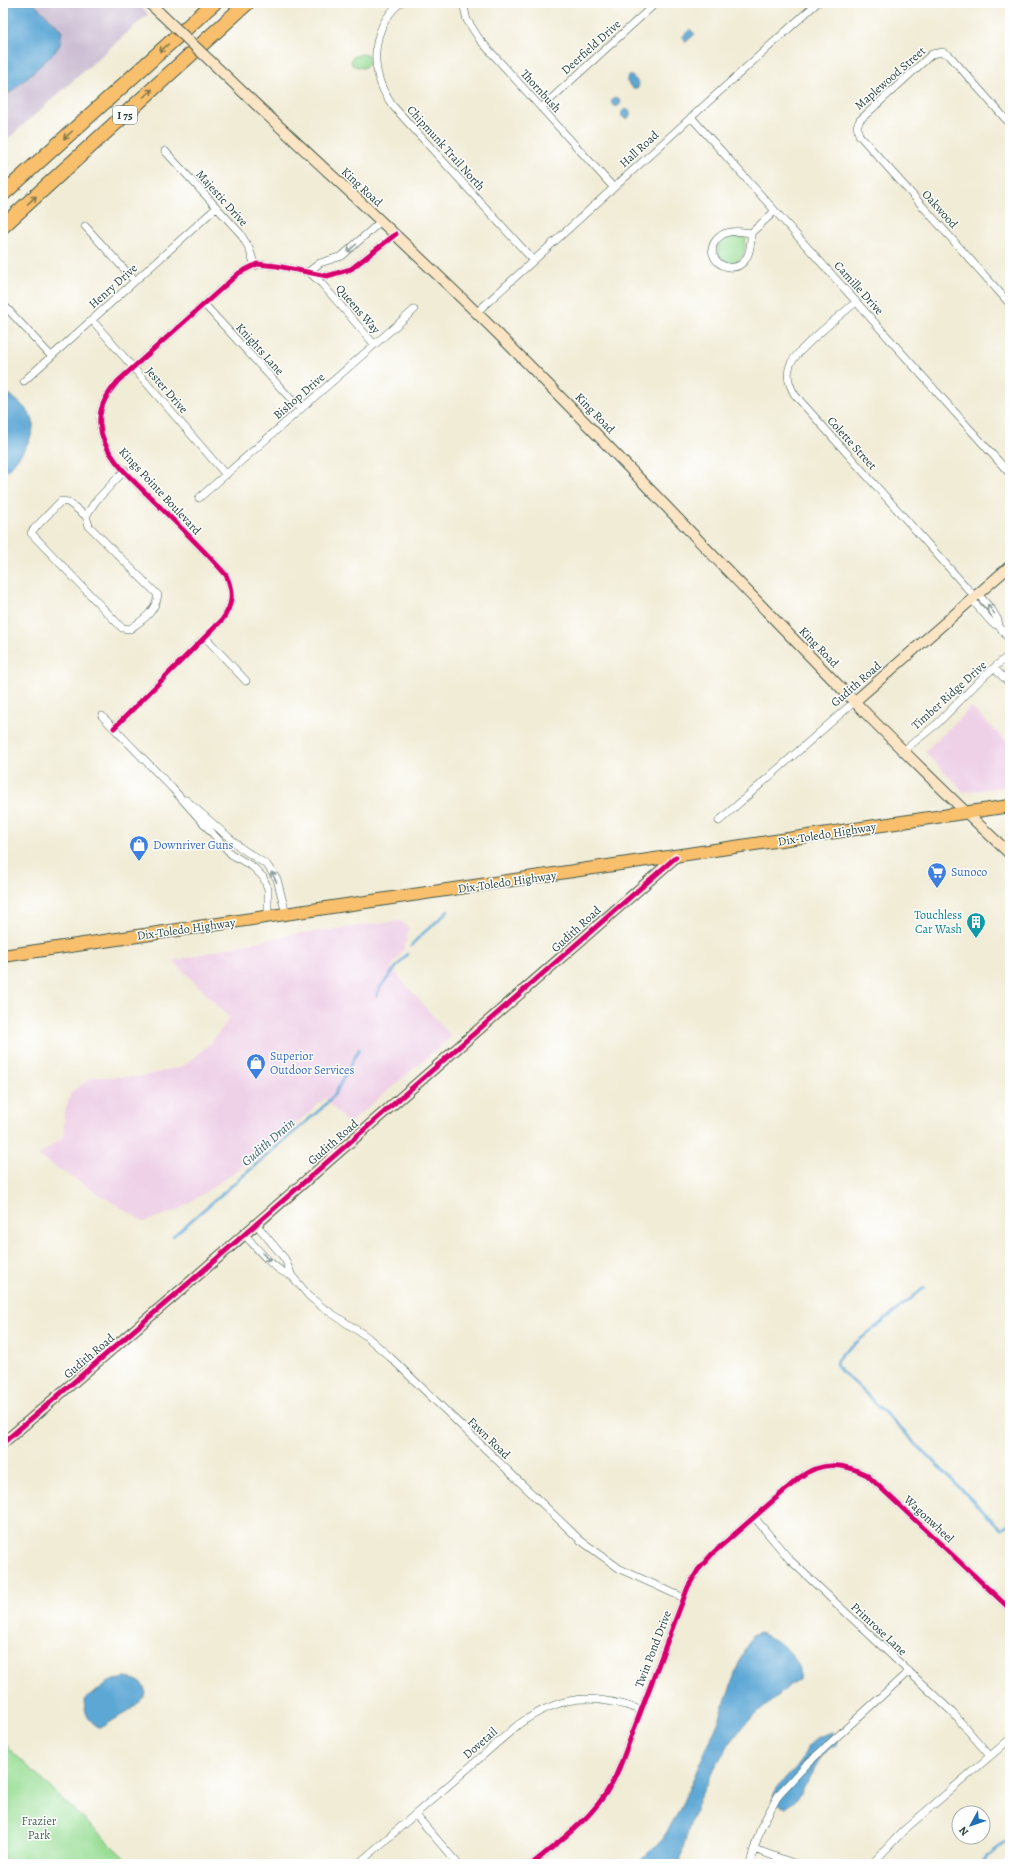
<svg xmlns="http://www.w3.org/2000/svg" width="1013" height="1867" font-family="Alegreya,serif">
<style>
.built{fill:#eed0e7}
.industrial{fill:#ccbed3}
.green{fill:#9ade96;stroke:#5c8e65}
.water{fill:#5da7d5;stroke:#3e7284}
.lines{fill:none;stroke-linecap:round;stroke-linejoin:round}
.stream{stroke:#5da7d5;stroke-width:2.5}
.street-casing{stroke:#3e574c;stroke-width:8}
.secondary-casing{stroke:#3e574c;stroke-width:12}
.primary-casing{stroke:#3e574c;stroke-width:14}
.highway-casing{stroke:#3e574c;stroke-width:16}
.street{stroke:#fff;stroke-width:7}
.secondary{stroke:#fce5c4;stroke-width:10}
.primary{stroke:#f8bf6c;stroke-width:12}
.highway{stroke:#f8bf6c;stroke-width:14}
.secondary-bridge-casing{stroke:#3e574c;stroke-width:12;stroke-linecap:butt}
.secondary-bridge{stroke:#fce5c4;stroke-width:10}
.cycleway-casing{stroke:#fff;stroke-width:8}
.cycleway{stroke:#d6006c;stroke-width:5}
.oneway{stroke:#81784d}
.oneway2{stroke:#8f9e9a}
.labels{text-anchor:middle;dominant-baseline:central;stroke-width:3;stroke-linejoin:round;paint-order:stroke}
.shield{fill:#fff;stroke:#627771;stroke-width:1}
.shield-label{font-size:11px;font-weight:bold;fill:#1f3d34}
.street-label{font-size:12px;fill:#1f3d34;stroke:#fff}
.shop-label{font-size:12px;fill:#366cbe;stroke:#fff;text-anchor:start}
.culture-label{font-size:12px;fill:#0d838f;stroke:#fff;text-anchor:end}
.park-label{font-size:12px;fill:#3e654c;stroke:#fff}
.water-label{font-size:13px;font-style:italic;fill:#35626c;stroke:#fff}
</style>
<rect width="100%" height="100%" fill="#fff"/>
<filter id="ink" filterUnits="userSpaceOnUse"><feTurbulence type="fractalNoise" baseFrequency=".025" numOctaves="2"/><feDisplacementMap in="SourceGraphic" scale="8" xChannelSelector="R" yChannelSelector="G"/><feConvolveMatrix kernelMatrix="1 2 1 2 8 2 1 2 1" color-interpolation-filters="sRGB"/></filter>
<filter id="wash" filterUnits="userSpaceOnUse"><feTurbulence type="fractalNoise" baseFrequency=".012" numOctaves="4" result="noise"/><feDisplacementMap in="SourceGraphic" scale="16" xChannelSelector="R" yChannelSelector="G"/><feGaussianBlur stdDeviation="0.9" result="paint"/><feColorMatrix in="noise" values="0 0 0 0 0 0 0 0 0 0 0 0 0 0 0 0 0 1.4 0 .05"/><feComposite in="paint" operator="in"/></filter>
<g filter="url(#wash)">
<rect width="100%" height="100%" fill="#f1ecd6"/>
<!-- built -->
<path class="built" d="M 971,707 L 1010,745 L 1010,786 L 964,792 L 925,752 Z
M 400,921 L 409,928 L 404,949 L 391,967 L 451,1037 L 348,1124 L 325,1098 L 275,1143 L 219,1183 L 178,1210 L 144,1222 L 38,1156 L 64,1137 L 64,1115 L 71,1092 L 93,1077 L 140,1077 L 183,1066 L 210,1044 L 230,1018 L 173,961 L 240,945 L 296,934 Z"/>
<!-- industrial -->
<path class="industrial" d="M 3,3 L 137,3 L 148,14 L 3,143 Z"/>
<!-- green -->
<path class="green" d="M 362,54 L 368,55 L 369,64 L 363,68 L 352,65 L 351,60 L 353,57 Z
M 727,236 L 746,238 L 743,256 L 735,262 L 725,262 L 719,256 C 716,247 719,241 727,236 Z
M 3,1743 L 131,1864 L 3,1864 Z"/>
<!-- water -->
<path class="water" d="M 3,3 L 33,3 L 62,30 L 60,44 L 55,52 L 10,93 L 4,94 Z
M 690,29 L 695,34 L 686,42 L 682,37 Z
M 629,76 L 632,76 L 639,83 L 638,88 L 633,88 L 627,82 L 627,78 Z
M611.5 102a4.5 4.5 0 1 1 9 0a4.5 4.5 0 1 1-9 0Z
M621.5 114a4.5 4.5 0 1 1 9 0a4.5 4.5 0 1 1-9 0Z
M 3,389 C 12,397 27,407 32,418 C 39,435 15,464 3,474 Z
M 759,1633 C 778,1640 803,1656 799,1680 L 791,1684 C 774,1701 752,1715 737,1734 C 709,1770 688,1819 680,1864 L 637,1864 L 663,1838 L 678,1813 L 719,1720 L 740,1659 L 752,1636 Z
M 126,1678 C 138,1680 143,1681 146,1694 L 136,1706 L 101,1728 C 88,1722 85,1714 84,1700 L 110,1681 Z
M 832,1732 L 838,1739 L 836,1745 L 829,1749 L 820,1759 L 796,1800 L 786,1808 L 777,1804 L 773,1796 L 777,1788 L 801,1762 L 808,1746 L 818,1737 Z"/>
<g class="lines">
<!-- stream -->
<path class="stream" d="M 411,946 C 421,932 437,924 448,910
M 376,996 L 381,986 L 407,954
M 173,1236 L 322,1108 L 335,1094 L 359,1049
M 924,1288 L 842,1354 L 837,1360 L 836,1364 L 841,1371 L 857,1385 L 1001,1529 L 1010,1524
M 979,1864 L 1010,1839"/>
</g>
</g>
<g filter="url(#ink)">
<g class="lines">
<!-- street casing -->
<g class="street-casing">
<path id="street" d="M 400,3 C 369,30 369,74 393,106 L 533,260
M 463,3 L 467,20 L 480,40 L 613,187
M 541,108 L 656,3
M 691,117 L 1010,474
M 1010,124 L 949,55 L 943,52 L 932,54 L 860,120 L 857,126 L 859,135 L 1010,304
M 165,151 L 240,233 L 249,248 L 255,266
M 85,226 L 135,281
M 751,233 C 743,232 734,230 726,233 C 722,234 719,237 716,240 C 698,264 753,290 751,233 L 775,211
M 308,272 L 320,263 L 342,256 L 380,222
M 310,273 L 322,284 L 374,344
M 856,302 C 842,314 796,350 790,365 C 786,376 789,385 795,395 L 975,597
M 3,304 L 51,356
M 204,304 L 300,409
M 477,312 L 817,3
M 92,320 L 226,475
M 24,381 L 216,208
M 199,498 L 414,310
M 86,516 L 68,502 L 61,501 L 34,529 L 31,533 L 122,628 L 130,629 C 144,619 155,612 158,595 L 89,526 L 86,516 L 95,502 L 125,470
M 978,594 L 992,610 L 998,620 L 999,626 L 1010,641
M 972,600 L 992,623 L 999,626
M 205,637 L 246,681
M 995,669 L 1010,684
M 102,716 L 172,788 L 231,854 L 253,867 L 263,877 L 268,889 L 268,917
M 114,728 L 222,620 C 233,605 234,592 226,575 C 205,551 181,528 158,505 C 137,483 103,458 100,425 C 98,408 107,394 118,381 L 239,273 L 257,264 L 277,266 L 327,276 L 351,269 L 396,234
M 903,751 L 938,723 L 982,678 L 1010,654
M 186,800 L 241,848 L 267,865 L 277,879 L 286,914
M 719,821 L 854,702
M 256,1224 L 285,1259 L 292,1276 L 309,1296 L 322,1307 L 366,1336 L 390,1357 L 580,1540 L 620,1569 L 684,1598
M 244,1234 C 258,1249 272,1269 292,1276
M 754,1517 L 790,1560 L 952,1712 L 990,1756
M 415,1814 L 458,1864
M 754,1849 L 761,1827 L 779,1794 L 807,1764 L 909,1671
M 358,1864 L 519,1724 C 563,1694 592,1693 641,1710
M 532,1864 C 569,1833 602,1812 620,1766 L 688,1587 L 698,1570 L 713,1553 L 799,1478 C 821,1461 843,1463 867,1475 L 1010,1609
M 750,1864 L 754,1849 L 796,1864
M 872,1864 L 903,1831 L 1010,1739"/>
</g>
<!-- secondary casing -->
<g class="secondary-casing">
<path id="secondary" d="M 149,3 L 161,14
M 225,75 C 323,169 424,258 519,355 C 683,520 839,694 1010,854
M 854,702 L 1010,566
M 3,1443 L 190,1282 L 676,857"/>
</g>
<!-- primary casing -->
<g class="primary-casing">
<path id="primary" d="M 3,956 L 1010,806"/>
</g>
<!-- highway casing -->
<g class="highway-casing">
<path id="highway" d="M 3,194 L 214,3
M 3,226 L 247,3"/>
</g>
<!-- street -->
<use href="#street" class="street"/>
<!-- secondary -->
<use href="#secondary" class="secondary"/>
<!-- primary -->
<use href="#primary" class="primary"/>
<!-- highway -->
<use href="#highway" class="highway"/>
<!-- secondary-bridge casing -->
<g class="secondary-bridge-casing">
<path id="secondary-bridge" d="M 161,14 L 225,75"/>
</g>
<!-- secondary-bridge -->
<use href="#secondary-bridge" class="secondary-bridge"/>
<!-- cycleway casing -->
<g class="cycleway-casing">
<path id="cycleway" d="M 114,728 L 222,620 C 233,605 234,592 226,575 C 205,551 181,528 158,505 C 137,483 103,458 100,425 C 98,408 107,394 118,381 L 239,273 L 257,264 L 277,266 L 327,276 L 351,269 L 396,234
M 3,1443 L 190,1282 L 676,857
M 532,1864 C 569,1833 602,1812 620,1766 L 688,1587 L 698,1570 L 713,1553 L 799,1478 C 821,1461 843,1463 867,1475 L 1010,1609"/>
</g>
<!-- cycleway -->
<use href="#cycleway" class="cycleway"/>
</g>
<!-- one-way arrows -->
<defs><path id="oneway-shaft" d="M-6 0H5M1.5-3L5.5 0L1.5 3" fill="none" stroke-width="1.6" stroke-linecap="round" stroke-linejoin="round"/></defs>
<g class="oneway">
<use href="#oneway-shaft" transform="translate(164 48) rotate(138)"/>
<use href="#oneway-shaft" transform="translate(148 93) rotate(-42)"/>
<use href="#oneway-shaft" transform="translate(68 135) rotate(138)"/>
<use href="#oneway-shaft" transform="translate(32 200) rotate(-42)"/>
</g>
<g class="oneway2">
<use href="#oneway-shaft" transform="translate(352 248) rotate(138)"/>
<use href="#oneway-shaft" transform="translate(991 609) rotate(-126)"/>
<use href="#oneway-shaft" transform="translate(274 877) rotate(-118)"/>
<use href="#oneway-shaft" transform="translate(266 1257) rotate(47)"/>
</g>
</g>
<!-- icons -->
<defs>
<g id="shop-pin" transform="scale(1)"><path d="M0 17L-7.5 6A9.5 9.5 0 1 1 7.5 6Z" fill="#3f7fe0" stroke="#fff"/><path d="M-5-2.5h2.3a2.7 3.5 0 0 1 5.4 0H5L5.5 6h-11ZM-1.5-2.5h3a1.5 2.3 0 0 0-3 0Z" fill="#fff"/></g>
<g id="supermarket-pin" transform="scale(1)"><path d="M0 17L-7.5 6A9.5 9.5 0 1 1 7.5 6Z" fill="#3f7fe0" stroke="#fff"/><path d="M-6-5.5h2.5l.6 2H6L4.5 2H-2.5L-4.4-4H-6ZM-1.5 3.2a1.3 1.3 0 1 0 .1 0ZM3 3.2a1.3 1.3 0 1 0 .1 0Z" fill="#fff"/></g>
<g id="building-pin" transform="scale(1)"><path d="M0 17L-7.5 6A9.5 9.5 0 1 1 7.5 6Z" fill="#0f9aa8" stroke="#fff"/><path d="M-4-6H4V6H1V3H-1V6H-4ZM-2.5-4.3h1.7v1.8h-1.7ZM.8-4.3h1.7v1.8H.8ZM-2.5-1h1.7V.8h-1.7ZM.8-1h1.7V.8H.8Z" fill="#fff"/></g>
</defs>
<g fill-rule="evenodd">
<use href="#shop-pin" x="139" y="845"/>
<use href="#supermarket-pin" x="937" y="872"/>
<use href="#building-pin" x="976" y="922"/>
<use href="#shop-pin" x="256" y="1063"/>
</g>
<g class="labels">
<!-- shield labels -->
<rect class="shield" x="113" y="106" width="24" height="18" rx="3"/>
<g class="shield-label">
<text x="125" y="115">I 75</text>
</g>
<!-- street labels -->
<g class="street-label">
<text transform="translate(591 47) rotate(-42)">Deerfield Drive</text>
<text transform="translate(890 78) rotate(-41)">Maplewood Street</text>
<text transform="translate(541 91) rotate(48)">Thornbush</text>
<text transform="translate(446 148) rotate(48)">Chipmunk Trail North</text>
<text transform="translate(639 149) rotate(-42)">Hall Road</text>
<text transform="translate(362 187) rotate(43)">King Road</text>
<text transform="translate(222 198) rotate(48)">Majestic Drive</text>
<text transform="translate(940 209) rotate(48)">Oakwood</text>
<text transform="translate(113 286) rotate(-42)">Henry Drive</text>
<text transform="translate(859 288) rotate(48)">Camille Drive</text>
<text transform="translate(358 309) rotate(49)">Queens Way</text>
<text transform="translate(260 349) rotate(48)">Knights Lane</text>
<text transform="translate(167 390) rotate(49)">Jester Drive</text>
<text transform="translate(299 396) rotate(-41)">Bishop Drive</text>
<text transform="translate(595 413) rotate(46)">King Road</text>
<text transform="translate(852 443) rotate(48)">Colette Street</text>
<text transform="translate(160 491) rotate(47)">Kings Pointe Boulevard</text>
<text transform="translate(819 647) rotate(46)">King Road</text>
<text transform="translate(856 684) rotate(-41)">Gudith Road</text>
<text transform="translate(949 695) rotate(-42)">Timber Ridge Drive</text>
<text transform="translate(827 834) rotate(-9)">Dix-Toledo Highway</text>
<text transform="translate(507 882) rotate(-8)">Dix-Toledo Highway</text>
<text transform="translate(186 929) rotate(-8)">Dix-Toledo Highway</text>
<text transform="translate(576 929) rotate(-42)">Gudith Road</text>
<text transform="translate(333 1142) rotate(-41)">Gudith Road</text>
<text transform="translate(89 1356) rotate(-40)">Gudith Road</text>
<text transform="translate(489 1438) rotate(44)">Fawn Road</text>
<text transform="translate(929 1519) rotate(43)">Wagonwheel</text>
<text transform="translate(879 1629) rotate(43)">Primrose Lane</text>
<text transform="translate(653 1649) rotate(-69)">Twin Pond Drive</text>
<text transform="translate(480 1743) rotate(-41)">Dovetail</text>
</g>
<!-- shop labels -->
<g class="shop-label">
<text x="153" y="845">Downriver Guns</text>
<text x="951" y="872">Sunoco</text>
<text x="270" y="1056">Superior<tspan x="270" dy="14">Outdoor Services</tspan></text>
</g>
<!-- culture labels -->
<g class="culture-label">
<text x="962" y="915">Touchless<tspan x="962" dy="14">Car Wash</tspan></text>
</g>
<!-- park labels -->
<g class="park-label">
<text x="39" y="1821">Frazier<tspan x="39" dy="14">Park</tspan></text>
</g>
<!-- water labels -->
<g class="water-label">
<text transform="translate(268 1142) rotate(-41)">Gudith Drain</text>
</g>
</g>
<!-- margin -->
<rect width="1013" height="1867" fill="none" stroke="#fff" stroke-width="16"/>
<!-- north arrow -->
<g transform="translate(971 1825) rotate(230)"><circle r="19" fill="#ffffff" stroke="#a5b1ae"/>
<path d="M0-3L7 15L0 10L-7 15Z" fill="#1f6fb2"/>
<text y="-6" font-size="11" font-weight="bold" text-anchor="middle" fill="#1f3d34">N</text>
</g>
</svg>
